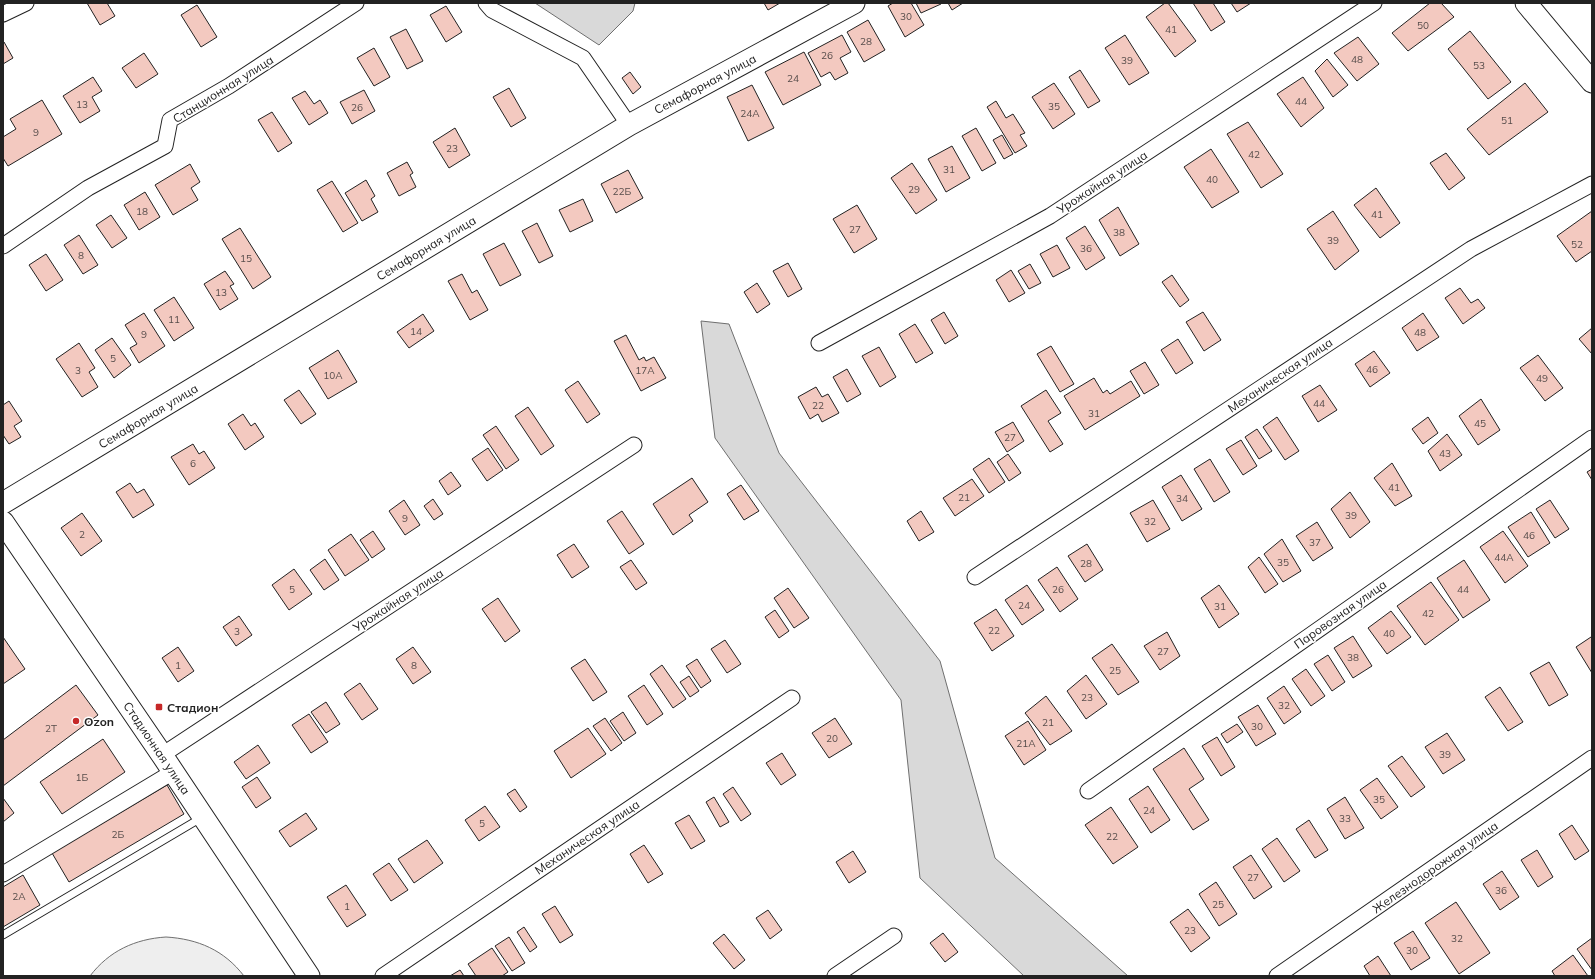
<svg xmlns="http://www.w3.org/2000/svg" width="1595" height="979" font-family="Mulish,sans-serif">
<style>
.green{fill:#eee;stroke:#6f6f6f}
.water{fill:#d9d9d9;stroke:#6f6f6f}
.building{fill:#f3c9c0;stroke:#222}
.lines{fill:none;stroke-linecap:round;stroke-linejoin:round}
.lane-casing{stroke:#222;stroke-width:9}
.street-casing{stroke:#222;stroke-width:17}
.secondary-casing{stroke:#222;stroke-width:23}
.lane{stroke:#fff;stroke-width:7}
.street{stroke:#fff;stroke-width:15}
.secondary{stroke:#fff;stroke-width:21}
.poi-dot{fill:#c62828;stroke:#fff;stroke-width:1.5}
.labels{text-anchor:middle;dominant-baseline:central;stroke-width:3;stroke-linejoin:round;paint-order:stroke}
.number-label{font-size:10px;fill:#564c4a}
.street-label{font-size:12px;fill:#222;stroke:#fff}
.poi-label{font-size:12px;font-weight:bold;fill:#222;stroke:#fff;text-anchor:start}
</style>
<rect width="100%" height="100%" fill="#fff"/>
<!-- green -->
<path class="green" d="M 166,937 C 198,939 224,950 244,976 L 90,976 C 109,951 135,939 166,937 Z"/>
<!-- water -->
<path class="water" d="M 535,3 L 635,3 L 633,11 L 599,45 Z
M 701,321 L 729,324 L 779,453 L 940,661 L 995,858 L 1128,976 L 1024,976 L 920,878 L 901,700 L 715,438 Z"/>
<!-- building -->
<path class="building" d="M 87,3 L 107,3 L 115,16 L 100,25 Z
M 764,3 L 780,3 L 768,10 Z
M 893,3 L 911,3 L 924,25 L 905,37 L 888,6 Z
M 916,3 L 940,3 L 941,4 L 921,13 Z
M 948,3 L 963,3 L 952,10 Z
M 1165,3 L 1168,3 L 1196,41 L 1175,57 L 1146,17 Z
M 1193,3 L 1213,3 L 1225,22 L 1211,31 Z
M 1231,3 L 1251,3 L 1237,12 Z
M 1430,3 L 1441,3 L 1454,17 L 1408,51 L 1392,33 Z
M 197,5 L 217,37 L 201,47 L 181,15 Z
M 446,6 L 462,32 L 446,42 L 430,15 Z
M 868,20 L 885,50 L 864,62 L 847,32 Z
M 406,29 L 423,61 L 407,69 L 390,37 Z
M 1470,31 L 1511,82 L 1488,99 L 1448,49 Z
M 842,35 L 851,52 L 840,58 L 848,73 L 835,80 L 830,72 L 821,77 L 808,53 Z
M 1125,35 L 1149,73 L 1129,85 L 1105,48 Z
M 1358,37 L 1379,64 L 1357,81 L 1334,53 Z
M 4,42 L 13,58 L 3,64 L 3,43 Z
M 374,48 L 390,77 L 374,86 L 357,58 Z
M 804,52 L 821,85 L 783,105 L 765,72 Z
M 144,53 L 158,74 L 136,88 L 122,68 Z
M 1327,59 L 1348,85 L 1333,97 L 1315,71 Z
M 1080,70 L 1100,101 L 1088,108 L 1069,77 Z
M 630,72 L 641,87 L 633,94 L 622,78 Z
M 93,77 L 102,91 L 92,97 L 100,111 L 80,123 L 63,96 Z
M 1303,77 L 1324,108 L 1301,127 L 1277,94 Z
M 1054,83 L 1075,114 L 1053,129 L 1032,97 Z
M 1525,83 L 1548,112 L 1489,155 L 1467,129 Z
M 752,85 L 774,128 L 748,141 L 727,97 Z
M 509,88 L 526,118 L 511,127 L 493,97 Z
M 364,90 L 375,111 L 352,124 L 340,102 Z
M 305,91 L 314,104 L 320,100 L 328,113 L 309,125 L 292,98 Z
M 42,100 L 62,134 L 8,166 L 3,158 L 3,137 L 16,129 L 10,119 Z
M 996,101 L 1006,118 L 1013,114 L 1025,133 L 1020,135 L 1027,146 L 1015,153 L 987,107 Z
M 272,112 L 292,143 L 278,152 L 258,120 Z
M 1248,122 L 1283,174 L 1261,188 L 1227,134 Z
M 455,128 L 470,155 L 449,168 L 433,142 Z
M 976,128 L 996,163 L 982,171 L 962,136 Z
M 1002,135 L 1013,154 L 1004,159 L 993,140 Z
M 952,146 L 970,178 L 946,192 L 928,159 Z
M 1211,149 L 1239,192 L 1212,208 L 1184,167 Z
M 1446,153 L 1465,178 L 1449,190 L 1430,163 Z
M 407,162 L 413,173 L 410,175 L 416,187 L 399,196 L 387,173 Z
M 912,163 L 937,200 L 916,214 L 891,178 Z
M 190,164 L 200,182 L 191,188 L 198,200 L 173,215 L 155,185 Z
M 628,170 L 643,198 L 616,213 L 601,184 Z
M 366,180 L 375,196 L 371,199 L 378,212 L 362,221 L 345,193 Z
M 332,181 L 358,223 L 343,232 L 317,190 Z
M 1376,188 L 1400,223 L 1380,238 L 1354,205 Z
M 145,192 L 160,217 L 139,230 L 124,205 Z
M 583,199 L 593,221 L 570,232 L 559,210 Z
M 857,205 L 877,239 L 854,253 L 833,219 Z
M 1118,207 L 1139,244 L 1120,256 L 1099,220 Z
M 1333,211 L 1359,251 L 1335,270 L 1307,229 Z
M 1592,211 L 1592,251 L 1576,262 L 1557,236 Z
M 111,215 L 127,238 L 112,248 L 96,225 Z
M 537,223 L 553,256 L 539,263 L 522,231 Z
M 1085,226 L 1105,258 L 1086,270 L 1066,238 Z
M 240,228 L 271,277 L 253,289 L 222,239 Z
M 79,235 L 98,265 L 83,274 L 64,245 Z
M 504,243 L 521,275 L 500,286 L 483,254 Z
M 1057,245 L 1070,268 L 1053,277 L 1040,254 Z
M 46,254 L 63,280 L 46,291 L 29,265 Z
M 788,263 L 802,289 L 788,297 L 773,271 Z
M 1030,264 L 1041,283 L 1029,289 L 1018,271 Z
M 1011,270 L 1025,293 L 1009,302 L 996,280 Z
M 225,271 L 234,284 L 230,286 L 238,299 L 220,310 L 204,284 Z
M 462,274 L 472,293 L 477,290 L 488,310 L 470,320 L 448,281 Z
M 1172,275 L 1189,300 L 1180,307 L 1162,282 Z
M 757,283 L 770,304 L 757,313 L 744,292 Z
M 1460,288 L 1471,303 L 1478,299 L 1485,308 L 1463,324 L 1445,298 Z
M 174,297 L 194,328 L 174,341 L 154,310 Z
M 944,312 L 958,336 L 945,344 L 931,320 Z
M 1203,312 L 1221,340 L 1204,351 L 1186,322 Z
M 144,313 L 165,346 L 139,363 L 130,348 L 137,344 L 125,325 Z
M 1423,313 L 1439,337 L 1417,351 L 1402,328 Z
M 423,314 L 434,331 L 409,348 L 397,332 Z
M 915,324 L 933,353 L 916,363 L 899,334 Z
M 1592,328 L 1592,354 L 1579,339 Z
M 626,335 L 639,360 L 644,357 L 646,361 L 654,357 L 666,378 L 641,391 L 614,341 Z
M 112,338 L 131,365 L 114,378 L 95,350 Z
M 1178,339 L 1193,363 L 1176,374 L 1161,350 Z
M 79,343 L 95,368 L 89,372 L 98,387 L 82,397 L 56,359 Z
M 1051,346 L 1074,384 L 1060,392 L 1037,354 Z
M 879,347 L 896,377 L 880,387 L 862,356 Z
M 338,350 L 357,382 L 328,399 L 309,368 Z
M 1374,351 L 1390,373 L 1370,387 L 1355,364 Z
M 1538,355 L 1563,388 L 1545,401 L 1520,368 Z
M 1145,362 L 1159,385 L 1144,394 L 1130,371 Z
M 847,369 L 861,394 L 847,402 L 833,377 Z
M 1094,378 L 1103,393 L 1107,390 L 1110,394 L 1131,381 L 1140,396 L 1085,430 L 1064,396 Z
M 578,381 L 600,414 L 587,423 L 565,390 Z
M 1320,385 L 1337,410 L 1318,422 L 1302,396 Z
M 816,387 L 822,397 L 828,394 L 839,413 L 822,422 L 818,414 L 810,419 L 798,397 Z
M 299,390 L 316,414 L 301,424 L 284,400 Z
M 1046,390 L 1061,413 L 1048,421 L 1063,444 L 1050,452 L 1021,406 Z
M 1481,399 L 1500,430 L 1478,445 L 1459,416 Z
M 9,401 L 22,421 L 14,426 L 21,437 L 9,444 L 3,435 L 3,405 Z
M 528,407 L 554,446 L 541,455 L 515,416 Z
M 243,414 L 251,426 L 255,423 L 264,437 L 245,450 L 228,424 Z
M 1277,417 L 1299,451 L 1285,460 L 1263,427 Z
M 1428,417 L 1438,433 L 1423,444 L 1412,429 Z
M 1013,422 L 1024,441 L 1007,452 L 995,432 Z
M 496,426 L 519,460 L 506,469 L 483,435 Z
M 1257,429 L 1272,451 L 1259,459 L 1245,437 Z
M 1447,434 L 1462,455 L 1440,471 L 1428,451 Z
M 1241,440 L 1257,466 L 1243,475 L 1226,449 Z
M 193,444 L 199,454 L 204,451 L 215,468 L 189,485 L 171,457 Z
M 488,448 L 503,470 L 487,481 L 472,459 Z
M 1008,454 L 1021,473 L 1009,481 L 997,462 Z
M 989,458 L 1005,482 L 989,493 L 973,469 Z
M 1210,459 L 1230,492 L 1214,502 L 1194,469 Z
M 1392,463 L 1412,496 L 1395,506 L 1374,478 Z
M 1592,469 L 1592,480 L 1587,472 Z
M 451,472 L 461,486 L 448,495 L 439,481 Z
M 1181,475 L 1202,509 L 1182,521 L 1162,487 Z
M 692,478 L 708,502 L 689,515 L 693,521 L 673,535 L 653,504 Z
M 972,479 L 984,496 L 955,516 L 943,498 Z
M 130,483 L 137,493 L 144,489 L 154,505 L 133,518 L 116,492 Z
M 741,485 L 759,511 L 744,520 L 727,494 Z
M 1350,492 L 1370,522 L 1350,538 L 1331,509 Z
M 433,499 L 443,514 L 434,520 L 424,506 Z
M 404,500 L 420,525 L 405,535 L 389,511 Z
M 1153,500 L 1170,529 L 1147,542 L 1130,513 Z
M 1550,500 L 1569,529 L 1555,538 L 1536,509 Z
M 622,511 L 644,544 L 629,554 L 607,521 Z
M 921,511 L 934,532 L 919,541 L 907,521 Z
M 1531,512 L 1550,543 L 1528,557 L 1508,527 Z
M 82,513 L 102,541 L 81,556 L 61,528 Z
M 1317,522 L 1333,548 L 1313,561 L 1296,536 Z
M 373,531 L 385,549 L 372,558 L 360,540 Z
M 1503,531 L 1528,566 L 1505,583 L 1480,547 Z
M 351,534 L 369,560 L 345,576 L 328,550 Z
M 1282,539 L 1301,571 L 1283,582 L 1264,554 Z
M 574,544 L 589,567 L 572,578 L 557,555 Z
M 1087,544 L 1103,570 L 1085,582 L 1068,556 Z
M 1259,557 L 1278,584 L 1265,593 L 1248,567 Z
M 325,559 L 339,580 L 324,590 L 310,570 Z
M 631,560 L 647,583 L 636,590 L 620,567 Z
M 1464,560 L 1490,600 L 1463,618 L 1437,578 Z
M 1057,567 L 1078,599 L 1060,612 L 1038,580 Z
M 294,569 L 312,594 L 289,610 L 272,585 Z
M 1431,582 L 1459,620 L 1425,645 L 1397,606 Z
M 1027,585 L 1044,610 L 1022,625 L 1005,600 Z
M 1219,585 L 1239,614 L 1219,628 L 1201,598 Z
M 788,588 L 809,618 L 794,628 L 774,598 Z
M 498,598 L 520,631 L 505,642 L 482,609 Z
M 996,609 L 1014,636 L 992,651 L 974,623 Z
M 775,610 L 789,631 L 779,638 L 765,617 Z
M 1391,611 L 1411,637 L 1387,654 L 1368,628 Z
M 239,616 L 252,635 L 236,646 L 223,627 Z
M 1167,632 L 1180,656 L 1160,670 L 1144,646 Z
M 1353,636 L 1372,666 L 1353,678 L 1334,648 Z
M 3,637 L 25,669 L 3,684 Z
M 1591,637 L 1592,638 L 1592,673 L 1576,647 Z
M 725,640 L 741,664 L 727,673 L 711,649 Z
M 1112,644 L 1139,682 L 1118,695 L 1092,658 Z
M 178,647 L 194,671 L 178,682 L 162,658 Z
M 413,647 L 431,672 L 413,684 L 396,659 Z
M 1328,655 L 1345,682 L 1332,691 L 1314,664 Z
M 585,659 L 607,692 L 593,701 L 571,668 Z
M 697,659 L 711,681 L 701,688 L 686,666 Z
M 1549,662 L 1568,695 L 1549,706 L 1530,673 Z
M 662,665 L 686,699 L 673,708 L 650,674 Z
M 1306,669 L 1325,696 L 1311,706 L 1292,679 Z
M 1086,675 L 1107,704 L 1086,719 L 1067,691 Z
M 689,676 L 699,691 L 690,697 L 680,682 Z
M 360,683 L 378,709 L 362,720 L 344,694 Z
M 76,685 L 98,715 L 3,786 L 3,740 Z
M 644,685 L 663,714 L 647,725 L 628,696 Z
M 1284,686 L 1301,712 L 1284,724 L 1267,698 Z
M 1500,687 L 1523,722 L 1508,731 L 1485,697 Z
M 1046,696 L 1072,731 L 1050,745 L 1025,713 Z
M 326,702 L 340,724 L 326,733 L 311,712 Z
M 1258,705 L 1276,734 L 1256,746 L 1238,717 Z
M 623,712 L 636,733 L 624,741 L 610,721 Z
M 309,714 L 328,742 L 311,753 L 292,725 Z
M 605,718 L 622,743 L 611,751 L 593,726 Z
M 835,718 L 852,744 L 829,758 L 812,733 Z
M 1028,721 L 1046,750 L 1024,765 L 1005,736 Z
M 1237,724 L 1243,732 L 1227,743 L 1221,734 Z
M 588,728 L 606,754 L 571,778 L 554,751 Z
M 1447,733 L 1465,760 L 1443,774 L 1425,747 Z
M 1217,737 L 1235,767 L 1221,776 L 1202,746 Z
M 103,739 L 125,772 L 62,814 L 40,782 Z
M 258,745 L 270,763 L 246,779 L 234,762 Z
M 1184,748 L 1204,779 L 1189,789 L 1209,820 L 1193,830 L 1153,769 Z
M 782,753 L 796,775 L 781,785 L 766,763 Z
M 1402,756 L 1425,787 L 1411,797 L 1388,766 Z
M 257,777 L 271,798 L 256,808 L 242,787 Z
M 1377,778 L 1398,807 L 1381,819 L 1360,790 Z
M 167,785 L 184,814 L 69,882 L 52,853 Z
M 1148,786 L 1170,820 L 1151,833 L 1129,799 Z
M 733,787 L 751,814 L 741,821 L 723,794 Z
M 515,789 L 527,807 L 520,812 L 507,794 Z
M 714,797 L 729,822 L 720,827 L 706,802 Z
M 1345,797 L 1364,828 L 1345,839 L 1327,809 Z
M 3,798 L 14,813 L 3,822 Z
M 485,806 L 500,827 L 479,841 L 465,820 Z
M 1111,807 L 1138,847 L 1113,864 L 1085,825 Z
M 306,813 L 317,829 L 290,847 L 279,831 Z
M 689,815 L 705,841 L 691,849 L 675,823 Z
M 1309,820 L 1328,850 L 1315,858 L 1296,829 Z
M 1572,825 L 1589,851 L 1575,860 L 1559,834 Z
M 1277,838 L 1300,871 L 1284,882 L 1262,849 Z
M 427,840 L 443,863 L 414,883 L 398,859 Z
M 644,845 L 663,874 L 648,883 L 630,854 Z
M 1537,850 L 1553,877 L 1538,887 L 1521,860 Z
M 853,851 L 866,872 L 849,883 L 836,862 Z
M 1251,855 L 1272,887 L 1254,899 L 1233,867 Z
M 389,863 L 408,890 L 391,901 L 373,874 Z
M 1502,871 L 1519,897 L 1500,910 L 1483,884 Z
M 23,875 L 40,905 L 3,927 L 3,887 Z
M 1216,882 L 1237,914 L 1219,926 L 1199,894 Z
M 346,885 L 366,915 L 347,927 L 327,897 Z
M 1456,902 L 1490,953 L 1459,974 L 1425,923 Z
M 555,906 L 573,935 L 560,943 L 542,914 Z
M 1188,909 L 1210,938 L 1191,952 L 1170,922 Z
M 768,910 L 782,930 L 770,939 L 756,918 Z
M 524,927 L 537,947 L 530,952 L 517,932 Z
M 1413,931 L 1430,958 L 1411,970 L 1394,943 Z
M 943,933 L 958,952 L 945,962 L 930,943 Z
M 724,934 L 745,960 L 734,969 L 713,943 Z
M 509,937 L 525,963 L 512,971 L 495,946 Z
M 1592,938 L 1592,970 L 1577,949 Z
M 492,948 L 508,972 L 502,976 L 476,976 L 468,964 Z
M 1573,955 L 1588,976 L 1555,976 L 1552,971 Z
M 1378,956 L 1391,976 L 1370,976 L 1364,966 Z
M 460,970 L 464,976 L 450,976 Z"/>
<g class="lines">
<!-- lane casing -->
<g class="lane-casing">
<path id="lane" d="M 3,935 L 201,818"/>
</g>
<!-- street casing -->
<g class="street-casing">
<path id="street" d="M 486,3 L 492,10 L 583,58 L 629,125
M 3,14 L 26,3
M 3,246 L 88,188 L 165,146 L 170,120 L 229,86 L 356,3
M 819,343 L 1050,216 L 1374,3
M 975,577 L 1471,249 L 1592,184
M 162,755 L 634,445
M 1088,791 L 1592,438
M 3,874 L 173,772
M 383,976 L 792,698
M 835,976 L 894,936
M 1277,976 L 1592,758"/>
</g>
<!-- secondary casing -->
<g class="secondary-casing">
<path id="secondary" d="M 1526,3 L 1592,82
M 3,503 L 629,125 L 854,3
M 3,522 L 162,755 L 309,976"/>
</g>
<!-- lane -->
<use href="#lane" class="lane"/>
<!-- street -->
<use href="#street" class="street"/>
<!-- secondary -->
<use href="#secondary" class="secondary"/>
</g>
<!-- markers -->
<g class="poi-dot">
<rect x="155" y="703" width="8" height="8" rx="2"/>
<circle cx="76" cy="721" r="4"/>
</g>
<g class="labels">
<!-- number labels -->
<g class="number-label">
<text x="906" y="16">30</text>
<text x="1423" y="25">50</text>
<text x="1171" y="29">41</text>
<text x="866" y="41">28</text>
<text x="827" y="55">26</text>
<text x="1357" y="59">48</text>
<text x="1127" y="60">39</text>
<text x="1479" y="65">53</text>
<text x="793" y="78">24</text>
<text x="1301" y="101">44</text>
<text x="82" y="104">13</text>
<text x="1054" y="106">35</text>
<text x="357" y="107">26</text>
<text x="750" y="113">24А</text>
<text x="1507" y="120">51</text>
<text x="36" y="132">9</text>
<text x="452" y="148">23</text>
<text x="1254" y="154">42</text>
<text x="949" y="169">31</text>
<text x="1212" y="179">40</text>
<text x="914" y="189">29</text>
<text x="622" y="191">22Б</text>
<text x="142" y="211">18</text>
<text x="1377" y="214">41</text>
<text x="855" y="229">27</text>
<text x="1119" y="232">38</text>
<text x="1333" y="240">39</text>
<text x="1577" y="244">52</text>
<text x="1086" y="248">36</text>
<text x="81" y="255">8</text>
<text x="246" y="258">15</text>
<text x="221" y="292">13</text>
<text x="174" y="319">11</text>
<text x="416" y="331">14</text>
<text x="1420" y="332">48</text>
<text x="144" y="334">9</text>
<text x="113" y="358">5</text>
<text x="1372" y="369">46</text>
<text x="78" y="370">3</text>
<text x="645" y="370">17А</text>
<text x="333" y="375">10А</text>
<text x="1542" y="378">49</text>
<text x="1319" y="403">44</text>
<text x="818" y="405">22</text>
<text x="1094" y="413">31</text>
<text x="1480" y="423">45</text>
<text x="1010" y="437">27</text>
<text x="1445" y="453">43</text>
<text x="193" y="463">6</text>
<text x="1394" y="487">41</text>
<text x="964" y="497">21</text>
<text x="1182" y="498">34</text>
<text x="1351" y="515">39</text>
<text x="405" y="518">9</text>
<text x="1150" y="521">32</text>
<text x="82" y="534">2</text>
<text x="1529" y="535">46</text>
<text x="1315" y="542">37</text>
<text x="1504" y="557">44А</text>
<text x="1283" y="562">35</text>
<text x="1086" y="563">28</text>
<text x="292" y="589">5</text>
<text x="1058" y="589">26</text>
<text x="1463" y="589">44</text>
<text x="1024" y="605">24</text>
<text x="1220" y="606">31</text>
<text x="1428" y="613">42</text>
<text x="994" y="630">22</text>
<text x="237" y="631">3</text>
<text x="1389" y="633">40</text>
<text x="1163" y="651">27</text>
<text x="1353" y="657">38</text>
<text x="178" y="665">1</text>
<text x="414" y="665">8</text>
<text x="1115" y="670">25</text>
<text x="1087" y="697">23</text>
<text x="1284" y="705">32</text>
<text x="1048" y="722">21</text>
<text x="1257" y="726">30</text>
<text x="51" y="728">2Т</text>
<text x="832" y="738">20</text>
<text x="1026" y="743">21А</text>
<text x="1445" y="754">39</text>
<text x="82" y="777">1Б</text>
<text x="1379" y="799">35</text>
<text x="1149" y="810">24</text>
<text x="1345" y="818">33</text>
<text x="482" y="823">5</text>
<text x="118" y="834">2Б</text>
<text x="1112" y="836">22</text>
<text x="1253" y="877">27</text>
<text x="1501" y="890">36</text>
<text x="19" y="896">2А</text>
<text x="1218" y="904">25</text>
<text x="347" y="906">1</text>
<text x="1190" y="930">23</text>
<text x="1457" y="938">32</text>
<text x="1412" y="950">30</text>
</g>
<!-- street labels -->
<g class="street-label">
<text transform="translate(705 84) rotate(-28)">Семафорная улица</text>
<text transform="translate(223 89) rotate(-32)">Станционная улица</text>
<text transform="translate(1102 182) rotate(-33)">Урожайная улица</text>
<text transform="translate(426 248) rotate(-31)">Семафорная улица</text>
<text transform="translate(1280 375) rotate(-34)">Механическая улица</text>
<text transform="translate(148 416) rotate(-31)">Семафорная улица</text>
<text transform="translate(398 600) rotate(-33)">Урожайная улица</text>
<text transform="translate(1340 614) rotate(-35)">Паровозная улица</text>
<text transform="translate(157 748) rotate(56)">Стадионная улица</text>
<text transform="translate(587 837) rotate(-34)">Механическая улица</text>
<text transform="translate(1435 867) rotate(-35)">Железнодорожная улица</text>
</g>
<!-- poi labels -->
<g class="poi-label">
<text x="167" y="707">Стадион</text>
<text x="84" y="721">Ozon</text>
</g>
</g>
<!-- border -->
<rect width="1595" height="979" fill="none" stroke="#222222" stroke-width="8"/>
</svg>
